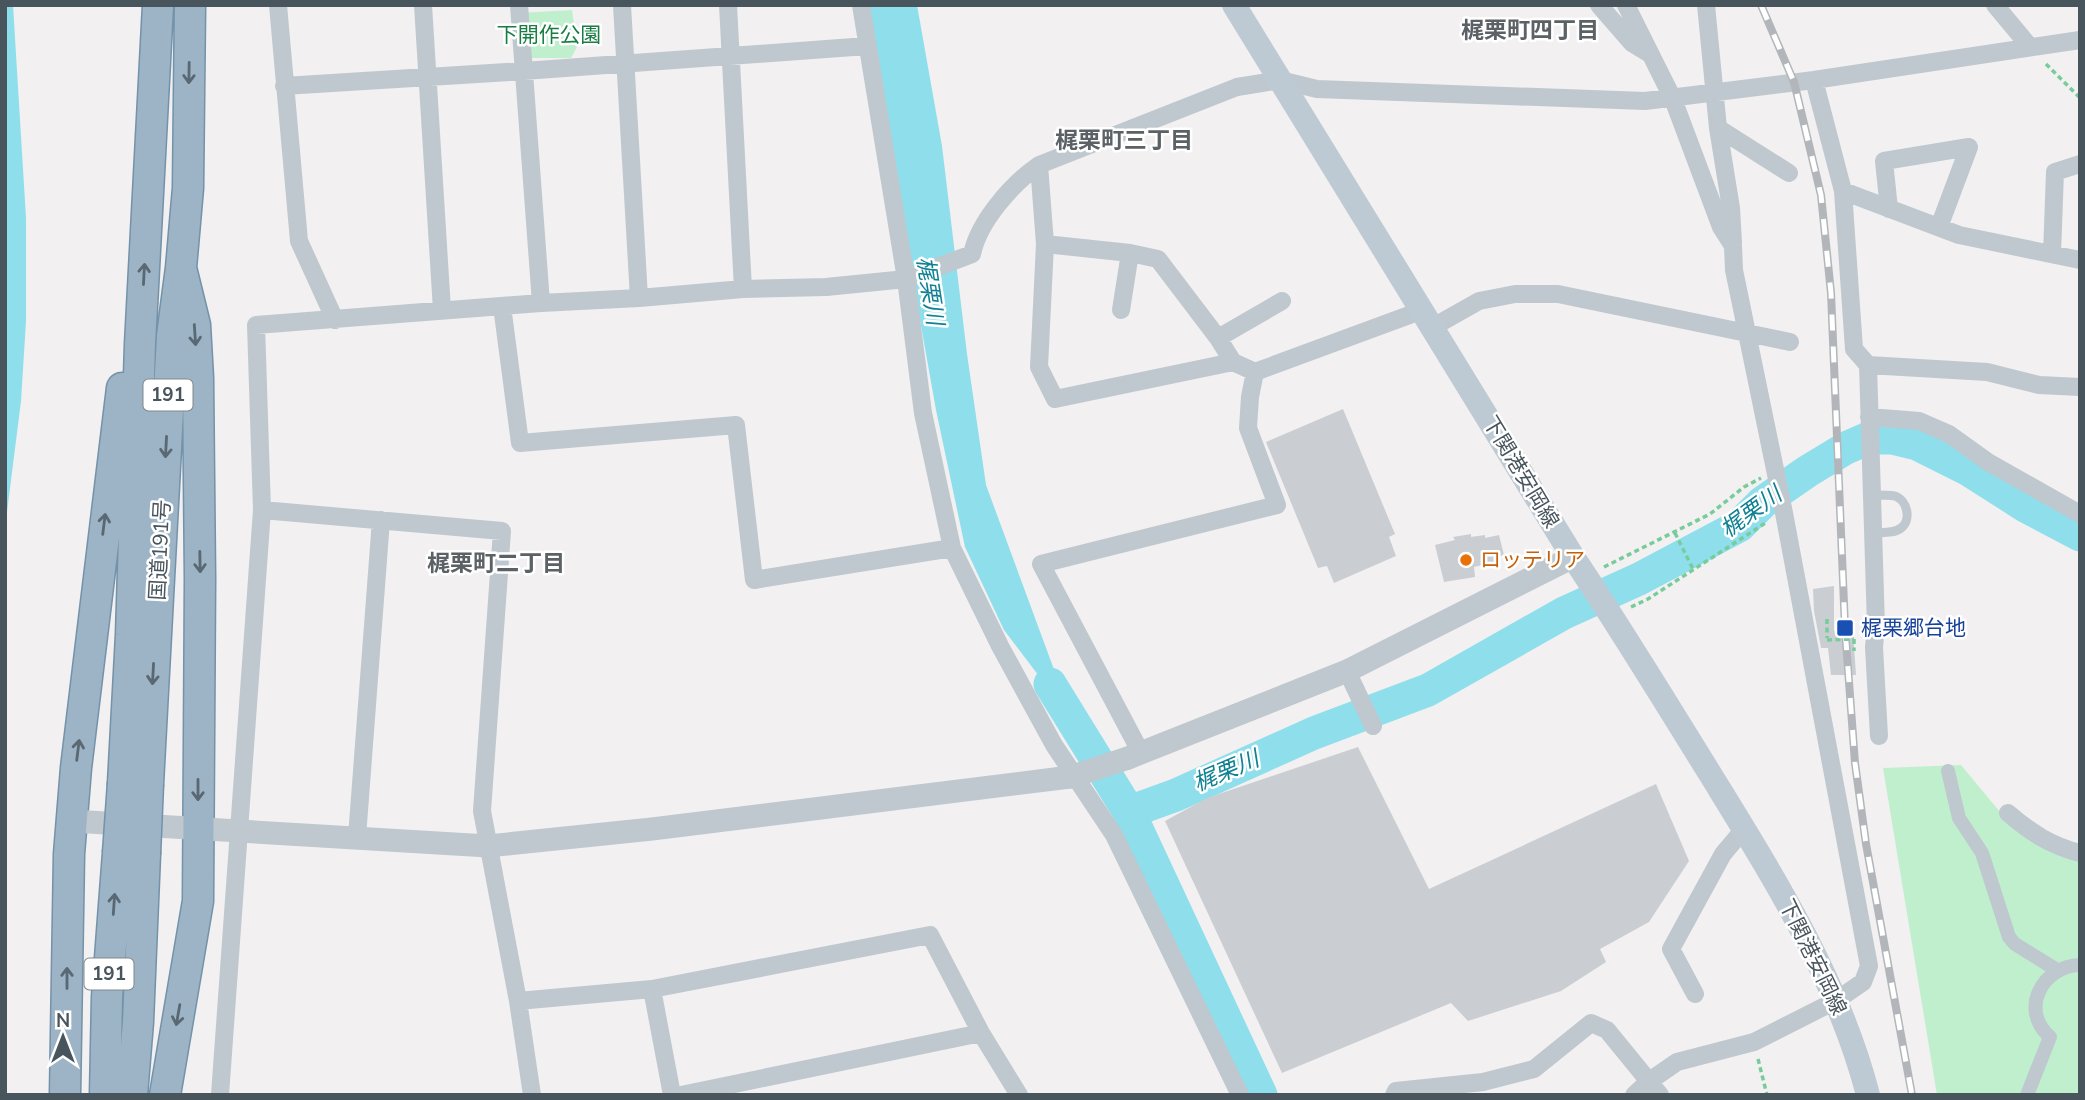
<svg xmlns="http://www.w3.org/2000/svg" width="2085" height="1100" font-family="'Nunito Sans','Noto Sans JP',sans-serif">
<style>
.green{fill:#c0efce}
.water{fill:#8edfeb}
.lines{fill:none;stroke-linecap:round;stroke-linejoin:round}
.river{stroke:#8edfeb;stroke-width:33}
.building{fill:#caced2}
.trunk-casing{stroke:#7492a9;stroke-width:33}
.path{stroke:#78cc9c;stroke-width:3.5;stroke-dasharray:5 3.5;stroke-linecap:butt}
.service{stroke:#bec8ce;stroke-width:9}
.pedestrian{stroke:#bec8ce;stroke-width:14}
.minor{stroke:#bec8ce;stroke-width:18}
.tertiary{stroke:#bec8ce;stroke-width:23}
.secondary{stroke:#becad3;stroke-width:24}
.trunk{stroke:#9cb4c6;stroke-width:30}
.rail-casing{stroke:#b2b6ba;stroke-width:8}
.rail{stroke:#fff;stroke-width:5;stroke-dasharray:16;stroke-linecap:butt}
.trunk-bridge-casing{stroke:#7492a9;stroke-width:33;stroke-linecap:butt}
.path-bridge{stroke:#78cc9c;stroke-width:3.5;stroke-dasharray:5 3.5;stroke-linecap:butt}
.tertiary-bridge{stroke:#bec8ce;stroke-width:23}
.trunk-bridge{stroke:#9cb4c6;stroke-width:30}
.oneway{stroke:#596872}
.food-dot{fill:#e8710a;stroke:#fff;stroke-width:2.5}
.transit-dot{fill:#1a4fb4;stroke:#fff;stroke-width:2.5}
.labels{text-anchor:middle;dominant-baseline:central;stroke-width:5;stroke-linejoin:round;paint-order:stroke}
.shield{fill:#fff;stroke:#7f888e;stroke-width:2}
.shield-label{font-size:19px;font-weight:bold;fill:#48555d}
.park-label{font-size:21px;fill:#197e44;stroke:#fff}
.street-label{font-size:21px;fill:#48555d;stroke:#fff}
.food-label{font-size:21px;fill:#c56008;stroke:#fff;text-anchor:start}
.transit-label{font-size:21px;fill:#164399;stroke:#fff;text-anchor:start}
.neighbourhood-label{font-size:23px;font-weight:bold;fill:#5c6165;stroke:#fff}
.water-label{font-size:23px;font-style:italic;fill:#0f8192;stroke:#fff}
</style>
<rect width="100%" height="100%" fill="#f2f0f0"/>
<!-- green -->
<path class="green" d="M 572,10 L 577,47 L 571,58 L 528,58 L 519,13 Z
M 1961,765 L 2000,812 L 2080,857 L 2080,1095 L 1937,1095 L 1883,768 Z"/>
<!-- water -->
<path class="water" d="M 5,5 L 13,5 L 26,218 L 26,321 L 21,401 L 5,528 Z
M 864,5 L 917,5 L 942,146 L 967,354 L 986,485 L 1073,721 L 1004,630 L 965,547 L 936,410 Z"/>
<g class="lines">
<!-- river -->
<path class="river" d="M 1050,684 L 1129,812 L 1261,1095
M 1129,812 L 1176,795 L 1314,733 L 1428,690 L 1564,613 L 1639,579 L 1739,526 L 1763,502 L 1808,471 L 1846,448 L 1869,438 L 1892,438 L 1917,444 L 1969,470 L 2027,507 L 2080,535"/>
</g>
<!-- building -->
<path class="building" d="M 1343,409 L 1395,534 L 1389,537 L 1396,556 L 1334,583 L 1327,566 L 1318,568 L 1266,442 Z
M 1471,534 L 1471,537 L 1485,535 L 1485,538 L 1499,535 L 1504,555 L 1493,558 L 1494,562 L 1474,567 L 1475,577 L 1444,582 L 1435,545 L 1455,540 L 1453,537 Z
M 1834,586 L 1834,631 L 1853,631 L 1856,675 L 1831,675 L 1828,648 L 1821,648 L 1814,611 L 1813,589 Z
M 1358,747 L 1429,889 L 1656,784 L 1689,861 L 1649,922 L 1600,949 L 1606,962 L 1561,991 L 1468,1021 L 1451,1003 L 1282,1073 L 1165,821 L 1207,798 Z"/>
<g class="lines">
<!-- trunk casing -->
<g class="trunk-casing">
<path id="trunk" d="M 123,783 L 131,635 L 140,344 L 158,5
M 148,784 L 172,336 L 181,268 L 188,188 L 190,5
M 65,1095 L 69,854 L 76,768 L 122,388
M 105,1095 L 107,997 L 118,853
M 132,1095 L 138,1022 L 145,854
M 165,1095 L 198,901 L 200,579 L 198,378 L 195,325 L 181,268"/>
</g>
<!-- path -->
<path class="path" d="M 2046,64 L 2080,98
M 1675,533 L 1693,569
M 1604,567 L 1710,514 L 1744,487 L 1761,478
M 1631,607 L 1648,599 L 1767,522
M 1827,619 L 1827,638
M 1854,639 L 1854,651
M 1758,1059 L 1767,1095"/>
<!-- service -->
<path class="service" d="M 1872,495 C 1879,495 1888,495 1895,496 C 1907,500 1912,520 1901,528 C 1894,534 1881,532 1873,533"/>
<!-- pedestrian -->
<path class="pedestrian" d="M 1948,771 L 1959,818 L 1982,853 L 2009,937 L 2015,944 L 2057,970
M 2027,1095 L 2050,1037 C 2019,1010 2042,966 2080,965"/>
<!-- minor -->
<path class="minor" d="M 278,5 L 299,241 L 335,320
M 423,5 L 442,310
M 519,5 L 541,303
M 622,5 L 639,298
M 728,5 L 743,289
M 861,5 L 906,279 L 923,413 L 952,548 L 1000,646 L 1054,745 L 1114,835 L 1240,1095
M 1599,5 L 1632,43 L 1650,54
M 1626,5 L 1673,99 L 1721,227 L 1733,246 L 1734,270 L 1784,513 L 1869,966 L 1863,982 L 1837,1000 L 1754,1042 L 1677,1062 L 1648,1082 L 1634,1095
M 1706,5 L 1718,128 L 1731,208 L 1733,243
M 1995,5 L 2030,47
M 1814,80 L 1843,191 L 1854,349 L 1868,365 L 1876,627 L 1874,647 L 1879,736
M 284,86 L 524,71 L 867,46
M 1718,128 L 1789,173
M 1039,165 L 1045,244 L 1039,367 L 1055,399 L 1233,362 L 1255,372 L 1250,397 L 1248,428 L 1277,505 L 1041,564 L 1141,753
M 1843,191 L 1959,235 L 2080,260
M 1889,209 L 1884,161 L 1969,147 L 1939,227
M 1045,244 L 1130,253 L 1158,259 L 1218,338 L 1233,362
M 2052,254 L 2055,172 L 2080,164
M 502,306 L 520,443 L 736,425 L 754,580 L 952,548
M 1121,310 L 1130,253
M 1433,327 L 1479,301 L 1515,294 L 1558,294 L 1790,342
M 1218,338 L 1282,301
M 1868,365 L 1987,372 L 2039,385 L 2080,387
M 1255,372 L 1423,310
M 1869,417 L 1919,421 L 1949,434 L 1988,462 L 2080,514
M 262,510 L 502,531 L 482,811 L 518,1001 L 532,1095
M 1347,671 L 1373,726
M 2008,813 C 2030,832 2051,846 2080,853
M 357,837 L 381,520
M 652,989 L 672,1095
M 1695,994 L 1671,949 L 1723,854 L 1744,829
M 518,1001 L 652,989 L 930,935 L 981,1033 L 1019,1095
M 220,1095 L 262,510 L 256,325 L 541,303 L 639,298 L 743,289 L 826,287 L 906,279 L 972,254 C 979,221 1012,184 1039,165 L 1237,87 L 1280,80 L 1317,89 L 1645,101 L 1814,80 L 2080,40
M 681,1095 L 981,1033
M 1394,1095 L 1396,1091 L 1483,1082 L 1534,1069 L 1591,1023 L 1607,1030 L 1660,1095"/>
<!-- tertiary -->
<path class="tertiary" d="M 1128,758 L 1347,671 L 1573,557
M 72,821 L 488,846 L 652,829 L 1070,777"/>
<!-- secondary -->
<path class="secondary" d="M 1234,5 L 1573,557 C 1621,629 1666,703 1712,777 C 1774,878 1838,979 1868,1095"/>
<!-- trunk -->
<use href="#trunk" class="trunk"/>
<!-- rail casing -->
<g class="rail-casing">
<path id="rail" d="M 1761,5 L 1794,82 L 1821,195 L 1831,293 L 1845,628 L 1855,763 L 1866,844 L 1912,1095"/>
</g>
<!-- rail -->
<use href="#rail" class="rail"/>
<!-- trunk-bridge casing -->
<g class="trunk-bridge-casing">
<path id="trunk-bridge" d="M 118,853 L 123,783
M 145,854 L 148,784"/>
</g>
<!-- path-bridge -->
<path class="path-bridge" d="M 1827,640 L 1854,639"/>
<!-- tertiary-bridge -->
<path class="tertiary-bridge" d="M 1070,777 L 1128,758"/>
<!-- trunk-bridge -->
<use href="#trunk-bridge" class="trunk-bridge"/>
</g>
<!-- one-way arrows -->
<defs><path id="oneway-shaft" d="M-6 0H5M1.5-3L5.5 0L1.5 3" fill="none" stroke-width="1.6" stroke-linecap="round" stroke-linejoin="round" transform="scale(1.75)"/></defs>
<g class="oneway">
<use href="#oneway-shaft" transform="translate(189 73) rotate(91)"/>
<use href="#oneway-shaft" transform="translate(144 274) rotate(-87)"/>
<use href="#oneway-shaft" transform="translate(195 335) rotate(86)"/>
<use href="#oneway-shaft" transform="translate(166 447) rotate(93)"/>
<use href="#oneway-shaft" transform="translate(104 524) rotate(-83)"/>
<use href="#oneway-shaft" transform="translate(200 562) rotate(89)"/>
<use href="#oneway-shaft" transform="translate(153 674) rotate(93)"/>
<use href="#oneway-shaft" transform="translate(78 750) rotate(-83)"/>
<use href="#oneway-shaft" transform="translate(198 790) rotate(90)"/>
<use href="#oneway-shaft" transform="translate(114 904) rotate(-86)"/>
<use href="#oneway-shaft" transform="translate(67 978) rotate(-90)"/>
<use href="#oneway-shaft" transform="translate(178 1015) rotate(100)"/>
</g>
<!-- markers -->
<circle class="food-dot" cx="1466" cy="560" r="7"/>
<rect class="transit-dot" x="1836" y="619" width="18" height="18" rx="3.5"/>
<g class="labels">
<!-- shield labels -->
<g class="shield">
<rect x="143.5" y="379.5" width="49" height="31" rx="5"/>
<rect x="84.5" y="958.5" width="49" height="31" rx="5"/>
</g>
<g class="shield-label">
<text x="168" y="395">191</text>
<text x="109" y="974">191</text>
</g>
<!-- park labels -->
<g class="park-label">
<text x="549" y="35">下開作公園</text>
</g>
<!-- street labels -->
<g class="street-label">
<text transform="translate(1521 472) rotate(59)">下関港安岡線</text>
<text transform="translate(160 550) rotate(-87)">国道191号</text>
<text transform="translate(1813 957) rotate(64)">下関港安岡線</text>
</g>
<!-- food labels -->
<g class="food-label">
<text x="1480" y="560">ロッテリア</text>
</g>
<!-- transit labels -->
<g class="transit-label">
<text x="1861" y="628">梶栗郷台地</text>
</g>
<!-- neighbourhood labels -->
<g class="neighbourhood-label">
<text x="1530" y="30">梶栗町四丁目</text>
<text x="1124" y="140">梶栗町三丁目</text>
<text x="496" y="563">梶栗町二丁目</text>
</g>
<!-- water labels -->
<g class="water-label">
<text transform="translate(930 291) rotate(81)">梶栗川</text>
<text transform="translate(1751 512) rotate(-36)">梶栗川</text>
<text transform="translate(1226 771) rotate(-23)">梶栗川</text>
</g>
</g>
<!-- border -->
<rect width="2085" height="1100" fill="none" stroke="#48555d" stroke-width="14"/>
<!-- north arrow -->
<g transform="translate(63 1037)" stroke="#ffffff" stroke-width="5" paint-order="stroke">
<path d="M0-5L12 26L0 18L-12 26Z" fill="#48555d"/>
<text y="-10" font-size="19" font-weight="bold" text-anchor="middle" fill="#48555d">N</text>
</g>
</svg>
